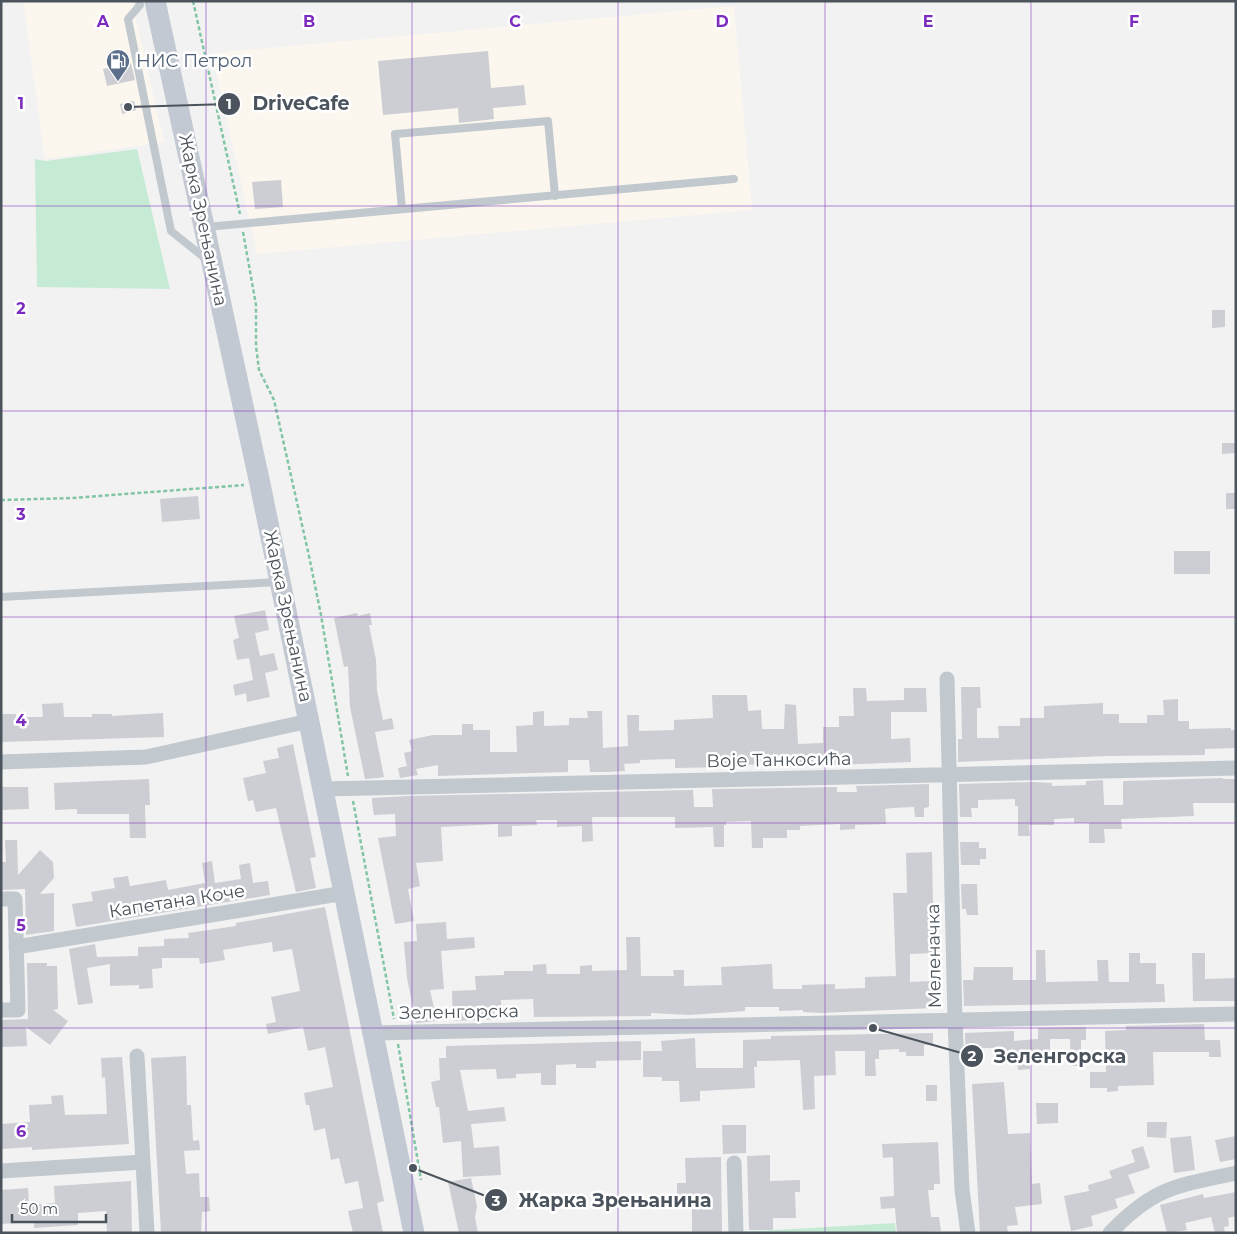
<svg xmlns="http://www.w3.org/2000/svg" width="1237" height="1234" font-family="Montserrat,sans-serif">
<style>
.commercial{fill:#fbf7ee}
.green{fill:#c6ebd5}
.building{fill:#ccced3}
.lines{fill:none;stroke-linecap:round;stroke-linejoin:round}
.path{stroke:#82c5a5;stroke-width:2.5;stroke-dasharray:4 2.5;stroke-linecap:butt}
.lane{stroke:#c1c8ce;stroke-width:8}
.street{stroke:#c1c8ce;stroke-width:15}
.secondary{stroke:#c2c9d2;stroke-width:21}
.grid{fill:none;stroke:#7b2cbf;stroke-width:1;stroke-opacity:0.55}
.labels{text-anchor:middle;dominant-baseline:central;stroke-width:5;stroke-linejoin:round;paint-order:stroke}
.service-label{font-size:18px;fill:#4e5e75;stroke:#fff;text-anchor:start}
.street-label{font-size:18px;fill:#4b545d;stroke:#fff}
.grid-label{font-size:16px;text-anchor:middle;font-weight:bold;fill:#7b2cbf;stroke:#fff;stroke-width:5;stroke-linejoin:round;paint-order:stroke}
.leader{fill:none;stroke:#4b545d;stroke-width:2}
.callout-dot{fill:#4b545d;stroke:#fff;stroke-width:2}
.mark-label{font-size:15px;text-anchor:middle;font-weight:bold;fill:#fff}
.callout-label{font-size:19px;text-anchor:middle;font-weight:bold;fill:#4b545d;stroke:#fff;stroke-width:5;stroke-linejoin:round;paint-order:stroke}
</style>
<rect width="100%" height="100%" fill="#f3f2f2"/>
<!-- commercial -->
<path class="commercial" d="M 23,1 L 132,1 L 164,142 L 45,159 Z
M 734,6 L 752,210 L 257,254 L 212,53 Z"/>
<!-- green -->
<path class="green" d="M 137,149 L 170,289 L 37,287 L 35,159 L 46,161 Z
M 895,1223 L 896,1233 L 740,1233 L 740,1232 Z"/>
<!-- building -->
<path class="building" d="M 488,51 L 491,88 L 524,85 L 526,105 L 493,108 L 494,119 L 459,123 L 458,108 L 383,115 L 378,61 Z
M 131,63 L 135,80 L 107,86 L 103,69 Z
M 134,101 L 136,110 L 122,114 L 120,104 Z
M 281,180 L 283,207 L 255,209 L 252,182 Z
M 1212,310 L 1225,310 L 1225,327 L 1212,328 Z
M 1222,443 L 1236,443 L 1236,453 L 1222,454 Z
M 1226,493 L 1236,493 L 1236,509 L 1226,509 Z
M 198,496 L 200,519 L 162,522 L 160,499 Z
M 1174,551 L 1210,551 L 1210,574 L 1174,574 Z
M 265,610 L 269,630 L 255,633 L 260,656 L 274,653 L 278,670 L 265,673 L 270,697 L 247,702 L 246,693 L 235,696 L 233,685 L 253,680 L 249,658 L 237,660 L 233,640 L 239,638 L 234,616 Z
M 357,613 L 358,616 L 370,613 L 372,625 L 369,625 L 376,660 L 377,691 L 383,720 L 392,718 L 394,729 L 375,732 L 384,777 L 378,778 L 365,779 L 350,707 L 348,666 L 344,667 L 334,618 Z
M 961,687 L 980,687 L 981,708 L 977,708 L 977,738 L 999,738 L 998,726 L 1020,726 L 1020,718 L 1044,718 L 1044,706 L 1103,703 L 1103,714 L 1119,714 L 1119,723 L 1147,723 L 1147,715 L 1164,715 L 1163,700 L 1178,699 L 1178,721 L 1189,721 L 1189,729 L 1231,728 L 1231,730 L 1236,730 L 1236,748 L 1205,749 L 1205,755 L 1107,756 L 958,762 L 958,739 L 962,739 Z
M 853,688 L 866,688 L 867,701 L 904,700 L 904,688 L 926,688 L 927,712 L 891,712 L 891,739 L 910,738 L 911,762 L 788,767 L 787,755 L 763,756 L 763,765 L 729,764 L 729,767 L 675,768 L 675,759 L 640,760 L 640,763 L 624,764 L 625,771 L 609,772 L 590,772 L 589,760 L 568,760 L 568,772 L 438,776 L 438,765 L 416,769 L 418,775 L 400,778 L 398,768 L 407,766 L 404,753 L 412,751 L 409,740 L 433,735 L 462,735 L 462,724 L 473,724 L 473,730 L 490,730 L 490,752 L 517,752 L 516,726 L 533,725 L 533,712 L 544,711 L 544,726 L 569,725 L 569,718 L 588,718 L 587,711 L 602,711 L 603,748 L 628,746 L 627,715 L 639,715 L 639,731 L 674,730 L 674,720 L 713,718 L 712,695 L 747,695 L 748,711 L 761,710 L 762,729 L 784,729 L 785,704 L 796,705 L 798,744 L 823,743 L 823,727 L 839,727 L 839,716 L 854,716 Z
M 63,703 L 64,717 L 92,717 L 92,714 L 112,714 L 112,716 L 163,713 L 164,737 L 1,742 L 1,714 L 16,714 L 16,717 L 43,717 L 42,704 Z
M 293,744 L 316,857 L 310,858 L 316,888 L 296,892 L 276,808 L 256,812 L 253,800 L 248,801 L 243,778 L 266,773 L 263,761 L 279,758 L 277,748 Z
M 1223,778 L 1223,779 L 1236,779 L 1236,803 L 1193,803 L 1194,816 L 1121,819 L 1122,829 L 1104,829 L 1105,843 L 1089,843 L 1089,823 L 1074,823 L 1074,818 L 1054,819 L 1054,825 L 1029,825 L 1030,836 L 1018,836 L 1018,806 L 1015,806 L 1015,799 L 978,800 L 978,808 L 971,808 L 972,817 L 960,817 L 959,784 L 1031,782 L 1052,783 L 1052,786 L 1086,785 L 1086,781 L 1103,780 L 1104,805 L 1123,805 L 1123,781 Z
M 149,779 L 150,805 L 145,805 L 146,838 L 130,838 L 129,814 L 77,814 L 77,809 L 55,810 L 54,783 Z
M 929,784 L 929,807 L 924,808 L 924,817 L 915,817 L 914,807 L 892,808 L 885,809 L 886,824 L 855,825 L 855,829 L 840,830 L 840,824 L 800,826 L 800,830 L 787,830 L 787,838 L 763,838 L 763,848 L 752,848 L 751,821 L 726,822 L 726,825 L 724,825 L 724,847 L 714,847 L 713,827 L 675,828 L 675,817 L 592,817 L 593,841 L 582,842 L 582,826 L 557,827 L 557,820 L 536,820 L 537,825 L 512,826 L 512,836 L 498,837 L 498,824 L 441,827 L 443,861 L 416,863 L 420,886 L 408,889 L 414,921 L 395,924 L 378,838 L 396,836 L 395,814 L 374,815 L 372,803 L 372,798 L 408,796 L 693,790 L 694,807 L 713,807 L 712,789 L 837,787 L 837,792 L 857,792 L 856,786 Z
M 1,787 L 28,787 L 29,809 L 1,810 Z
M 5,840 L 17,840 L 18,875 L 40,850 L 53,862 L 54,878 L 40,894 L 54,893 L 54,931 L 26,935 L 25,889 L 1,890 L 1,862 L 6,862 Z
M 960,842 L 979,842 L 979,848 L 986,848 L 986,859 L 980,859 L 980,865 L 961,865 Z
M 932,852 L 934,953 L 910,954 L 910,982 L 934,981 L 934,1008 L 821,1013 L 803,1012 L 803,1010 L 779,1011 L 779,1007 L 745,1007 L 745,1011 L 690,1015 L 651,1013 L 651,1016 L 534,1017 L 533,999 L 501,1000 L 502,1019 L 453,1021 L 452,991 L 476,990 L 475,976 L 504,975 L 504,971 L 533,971 L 533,965 L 546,964 L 547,974 L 580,974 L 580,966 L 592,965 L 592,971 L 627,970 L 626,937 L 640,937 L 641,976 L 674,976 L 673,970 L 684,970 L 684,986 L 722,985 L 721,967 L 772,964 L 773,989 L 802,989 L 802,985 L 835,984 L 835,989 L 865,988 L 865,977 L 896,976 L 893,893 L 907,893 L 906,853 Z
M 212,861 L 215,883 L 241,879 L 239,865 L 250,863 L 253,883 L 268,881 L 270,895 L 76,927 L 72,904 L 93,901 L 91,892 L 115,888 L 113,878 L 128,876 L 130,886 L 166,880 L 168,890 L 205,883 L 202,863 Z
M 961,884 L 977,884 L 978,915 L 967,915 L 966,909 L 962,909 Z
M 325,907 L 384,1201 L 377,1203 L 383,1233 L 353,1233 L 348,1211 L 363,1208 L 358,1181 L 345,1184 L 339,1158 L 331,1160 L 325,1128 L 314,1131 L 309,1105 L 306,1105 L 304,1093 L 333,1087 L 325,1047 L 308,1051 L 303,1027 L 268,1034 L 266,1024 L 276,1022 L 271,997 L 300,991 L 292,949 L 273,952 L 272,942 L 223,950 L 225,960 L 200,964 L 199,958 L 162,958 L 162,968 L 152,969 L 153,988 L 139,989 L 139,985 L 110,986 L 110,964 L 87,968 L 93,1003 L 78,1005 L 69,949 L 95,944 L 97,957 L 138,956 L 138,947 L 164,946 L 164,939 L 189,938 L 188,933 L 236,926 L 236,923 Z
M 446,922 L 447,939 L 474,937 L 475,948 L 441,951 L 444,989 L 430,990 L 437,1021 L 416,1023 L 407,978 L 404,942 L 417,941 L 416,924 Z
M 1036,950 L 1045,950 L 1046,982 L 1098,981 L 1097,960 L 1108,960 L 1109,982 L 1129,982 L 1129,953 L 1140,953 L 1140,963 L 1156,963 L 1156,984 L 1164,984 L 1165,1002 L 964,1006 L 963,980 L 973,980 L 974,967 L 1013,967 L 1013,980 L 1036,980 Z
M 1192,953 L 1205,953 L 1205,979 L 1236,978 L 1236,1001 L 1193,1001 Z
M 27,963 L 47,963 L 47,966 L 57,966 L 58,1009 L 53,1010 L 68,1021 L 50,1045 L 26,1027 L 27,1046 L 2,1047 L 1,1020 L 28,1019 Z
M 1204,1024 L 1205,1040 L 1220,1040 L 1221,1057 L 1209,1057 L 1209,1052 L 1153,1052 L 1154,1085 L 1118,1086 L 1118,1091 L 1107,1092 L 1107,1088 L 1090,1088 L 1090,1072 L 1106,1072 L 1105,1031 L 1126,1030 L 1126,1026 Z
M 1086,1027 L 1086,1040 L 1081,1040 L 1081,1066 L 1071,1066 L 1070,1039 L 1050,1039 L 1050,1064 L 1030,1064 L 1030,1069 L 1018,1070 L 1017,1063 L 997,1063 L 997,1048 L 975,1048 L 976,1066 L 966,1066 L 965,1033 L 1014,1031 L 1014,1041 L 1038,1039 L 1038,1028 Z
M 933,1033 L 933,1044 L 924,1045 L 924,1056 L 906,1056 L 906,1052 L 899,1052 L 899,1049 L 879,1050 L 879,1059 L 875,1059 L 876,1076 L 865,1076 L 865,1051 L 835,1051 L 836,1075 L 814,1076 L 815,1109 L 803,1110 L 800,1060 L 757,1061 L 757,1067 L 754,1067 L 755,1088 L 700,1091 L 700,1101 L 680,1102 L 679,1081 L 662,1081 L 662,1077 L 643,1077 L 643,1051 L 662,1051 L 661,1041 L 695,1038 L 696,1068 L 743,1068 L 743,1040 L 771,1039 L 771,1036 Z
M 641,1041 L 641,1060 L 596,1061 L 596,1068 L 576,1068 L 576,1064 L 556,1065 L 556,1085 L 541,1085 L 541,1073 L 516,1074 L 516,1078 L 497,1079 L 496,1069 L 460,1070 L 468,1111 L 504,1107 L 506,1121 L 471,1124 L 474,1148 L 499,1146 L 501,1175 L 463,1177 L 461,1141 L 443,1143 L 439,1107 L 436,1107 L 431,1082 L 440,1080 L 439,1058 L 446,1058 L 446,1046 Z
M 186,1056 L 187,1105 L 191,1105 L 193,1141 L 199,1140 L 200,1150 L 184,1151 L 186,1174 L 199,1173 L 200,1197 L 209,1197 L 210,1211 L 202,1212 L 201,1233 L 161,1233 L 151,1058 Z
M 122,1057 L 129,1144 L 32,1150 L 32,1147 L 1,1149 L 1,1124 L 30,1122 L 29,1105 L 52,1104 L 51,1096 L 63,1095 L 65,1115 L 107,1114 L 105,1077 L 102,1078 L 101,1058 Z
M 1004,1082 L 1008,1134 L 1030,1133 L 1032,1184 L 1040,1183 L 1042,1204 L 1015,1207 L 1018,1225 L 1007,1226 L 1008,1233 L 980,1233 L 972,1084 Z
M 926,1085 L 937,1085 L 937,1101 L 926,1101 Z
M 1036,1103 L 1058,1103 L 1058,1123 L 1037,1124 Z
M 1147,1122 L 1167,1122 L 1166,1138 L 1147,1137 Z
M 722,1125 L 746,1125 L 746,1153 L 723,1154 Z
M 1191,1136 L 1195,1170 L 1174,1173 L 1170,1138 Z
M 1236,1136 L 1236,1159 L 1220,1162 L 1215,1140 Z
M 938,1142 L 940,1184 L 934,1184 L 934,1190 L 928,1190 L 931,1217 L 939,1217 L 941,1231 L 897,1233 L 895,1208 L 881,1209 L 880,1197 L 894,1196 L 893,1157 L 883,1158 L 882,1144 Z
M 1143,1146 L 1150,1168 L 1128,1175 L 1135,1193 L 1115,1199 L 1118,1208 L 1091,1216 L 1093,1226 L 1071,1231 L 1064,1196 L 1089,1191 L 1088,1185 L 1112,1178 L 1109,1171 L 1135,1162 L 1131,1150 Z
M 770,1155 L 770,1181 L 800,1180 L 800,1192 L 795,1192 L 796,1218 L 773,1218 L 773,1230 L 749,1230 L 747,1156 Z
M 721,1157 L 722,1233 L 692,1233 L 692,1197 L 677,1197 L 677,1183 L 686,1183 L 685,1158 Z
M 471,1178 L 477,1206 L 475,1218 L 478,1233 L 459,1233 L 448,1182 Z
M 131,1181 L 132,1233 L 107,1233 L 106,1211 L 78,1213 L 78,1225 L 34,1228 L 34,1222 L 1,1224 L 1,1190 L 28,1188 L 29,1205 L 55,1203 L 54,1186 Z
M 1236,1192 L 1236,1216 L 1228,1218 L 1229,1226 L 1224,1227 L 1225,1233 L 1215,1233 L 1211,1217 L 1185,1223 L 1187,1230 L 1167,1233 L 1160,1205 L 1203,1194 L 1204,1198 Z"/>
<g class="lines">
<!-- path -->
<path class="path" d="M 193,1 L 240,214
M 243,232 L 256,305 L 256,346 L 259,370 L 274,400 L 309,556 L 321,615 L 348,776
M 1,500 L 73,498 L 244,485
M 353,801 L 394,1019
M 398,1044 L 421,1180"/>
<!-- lane -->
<path class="lane" d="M 139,1 L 140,5 L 128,19 L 171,231 L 206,259
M 402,209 L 395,134 L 548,121 L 555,196
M 206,227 L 734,179
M 1,597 L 279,582"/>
<!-- street -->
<path class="street" d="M 947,679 L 955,1020 L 962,1190 L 968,1233
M 1,762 L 146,757 L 309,721
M 323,789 L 1236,768
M 1,899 L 15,899 L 18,1010 L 1,1010
M 16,947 L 345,893
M 374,1033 L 1236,1014
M 137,1056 L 147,1233
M 734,1163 L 736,1233
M 1,1171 L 143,1162
M 1110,1233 C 1154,1187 1176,1186 1236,1173"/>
<!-- secondary -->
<path class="secondary" d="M 155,1 L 260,484 L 414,1233"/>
</g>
<!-- grid -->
<path class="grid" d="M 206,1 L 206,1233M 412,1 L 412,1233M 618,1 L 618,1233M 825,1 L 825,1233M 1031,1 L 1031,1233M 1,206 L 1236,206M 1,411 L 1236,411M 1,617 L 1236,617M 1,823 L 1236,823M 1,1028 L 1236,1028"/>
<!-- icons -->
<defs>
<g id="fuel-pin" transform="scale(1.25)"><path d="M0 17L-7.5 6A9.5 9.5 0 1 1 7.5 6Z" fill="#5c6f8a" stroke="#fff"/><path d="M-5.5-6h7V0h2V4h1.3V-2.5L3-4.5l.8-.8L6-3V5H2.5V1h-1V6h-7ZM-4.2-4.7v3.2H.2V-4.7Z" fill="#fff"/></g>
</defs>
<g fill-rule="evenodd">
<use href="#fuel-pin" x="118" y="61"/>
</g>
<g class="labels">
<!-- service labels -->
<g class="service-label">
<text x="136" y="61">НИС Петрол</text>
</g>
<!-- street labels -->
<g class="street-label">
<text transform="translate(203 220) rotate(78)">Жарка Зрењанина</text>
<text transform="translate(288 616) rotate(78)">Жарка Зрењанина</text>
<text transform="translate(779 760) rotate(-1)">Воје Танкосића</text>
<text transform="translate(177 901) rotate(-9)">Капетана Коче</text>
<text transform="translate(934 956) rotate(-91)">Меленачка</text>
<text transform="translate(459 1012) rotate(-1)">Зеленгорска</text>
</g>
</g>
<g class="grid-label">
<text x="103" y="27">A</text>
<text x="309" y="27">B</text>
<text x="515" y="27">C</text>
<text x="722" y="27">D</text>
<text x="928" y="27">E</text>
<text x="1134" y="27">F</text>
<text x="21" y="109">1</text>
<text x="21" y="314">2</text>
<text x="21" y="520">3</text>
<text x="21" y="726">4</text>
<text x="21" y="931">5</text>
<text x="21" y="1137">6</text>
</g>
<!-- callouts -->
<path class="leader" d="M128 107L229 104M873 1028L972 1056M413 1168L496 1200"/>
<g class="callout-dot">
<circle cx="128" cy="107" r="5"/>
<circle cx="873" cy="1028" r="5"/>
<circle cx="413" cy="1168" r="5"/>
<circle cx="229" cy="104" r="12"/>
<circle cx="972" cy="1056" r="12"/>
<circle cx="496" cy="1200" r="12"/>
</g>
<g class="mark-label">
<text x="229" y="109">1</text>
<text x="972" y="1061">2</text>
<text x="496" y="1206">3</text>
</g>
<g class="callout-label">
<text x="301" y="110">DriveCafe</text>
<text x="1060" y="1063">Зеленгорска</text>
<text x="615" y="1207">Жарка Зрењанина</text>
</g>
<!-- border -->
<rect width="1237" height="1234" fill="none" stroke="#4b545d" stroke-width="5"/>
<!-- scale -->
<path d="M12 1214v8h94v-8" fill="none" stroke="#4b545d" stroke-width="2.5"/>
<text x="20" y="1214" font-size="15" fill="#4b545d" stroke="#ffffff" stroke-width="4" paint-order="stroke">50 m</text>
</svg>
